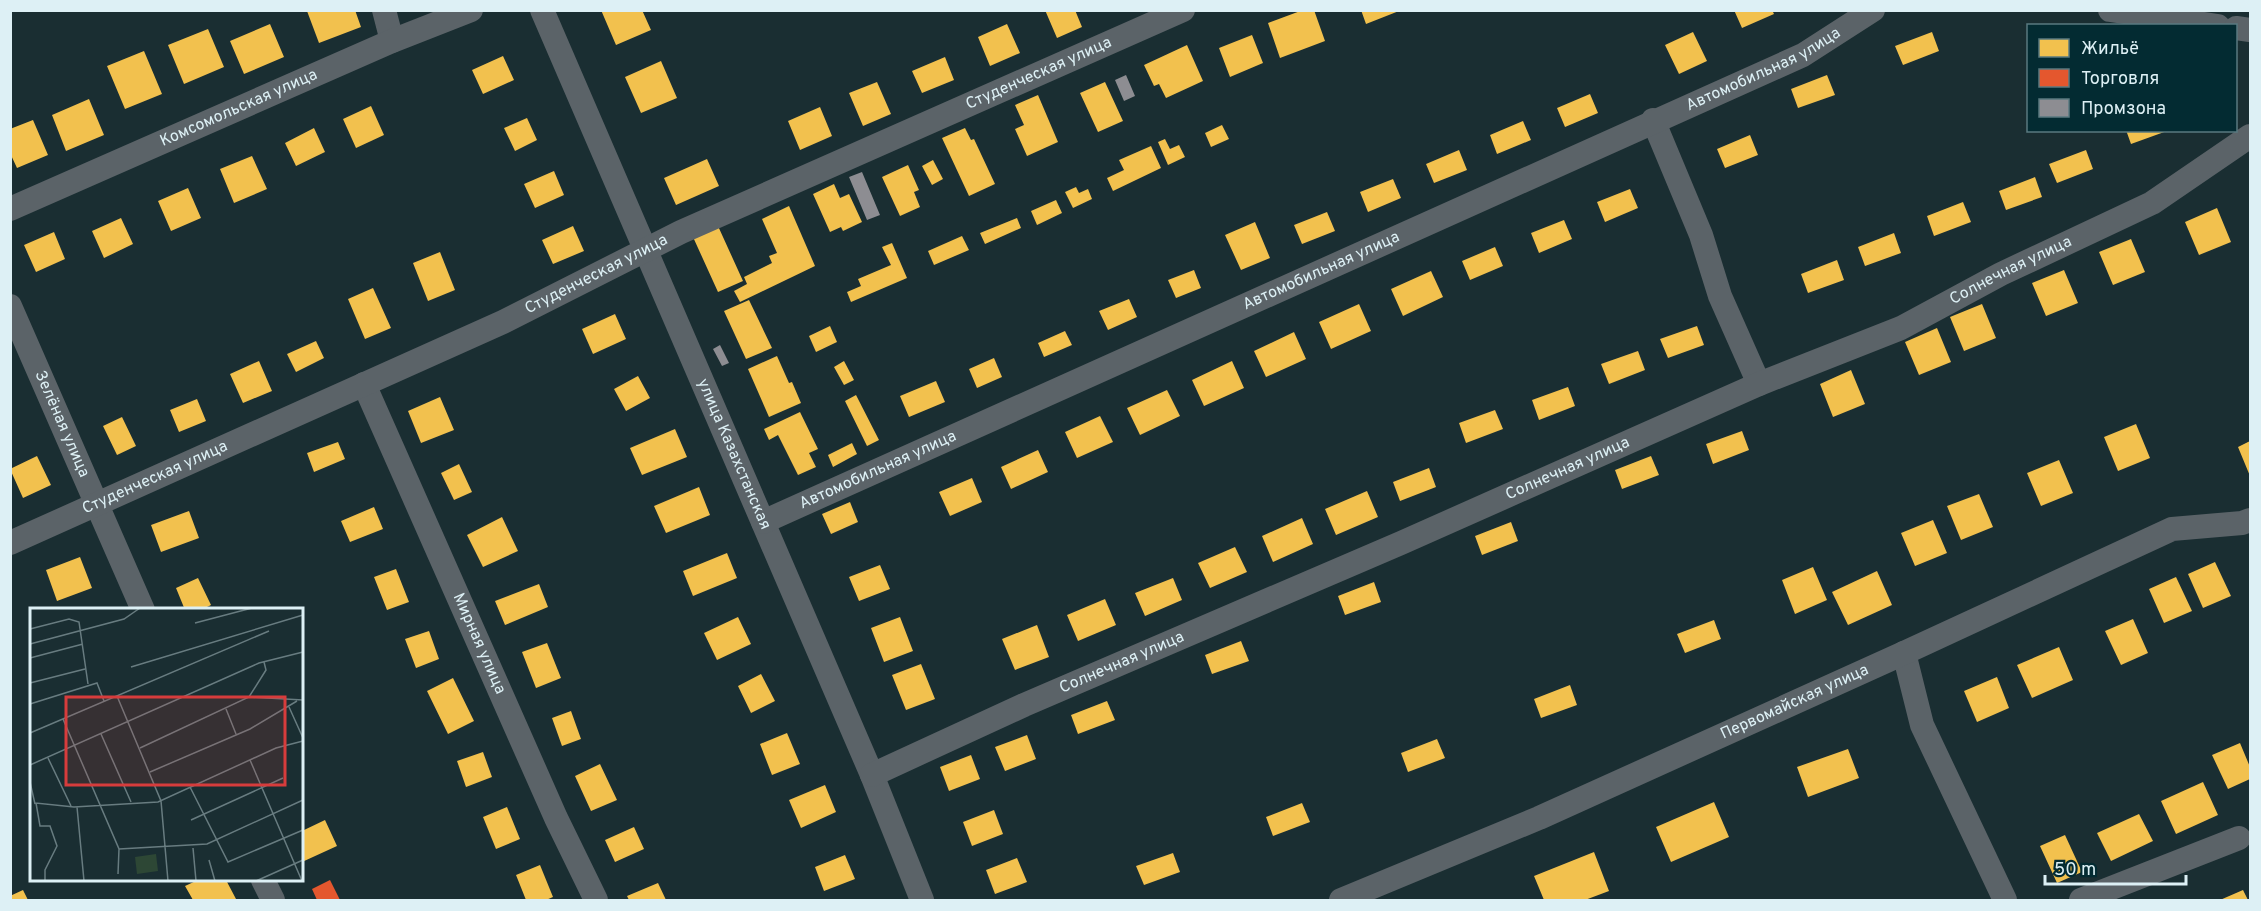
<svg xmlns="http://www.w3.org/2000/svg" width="2261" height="911" font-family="Overpass,sans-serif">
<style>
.homes{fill:#f2c14e}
.shops{fill:#e4572e}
.industry{fill:#8d8d92}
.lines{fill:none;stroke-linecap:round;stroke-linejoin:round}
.minor{stroke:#5b6368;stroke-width:24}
.labels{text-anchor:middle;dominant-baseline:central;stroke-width:6;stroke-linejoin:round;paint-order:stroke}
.street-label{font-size:16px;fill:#ddf0f5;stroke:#032b32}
.inset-road{fill:none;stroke:#687c80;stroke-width:1.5}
.view{fill:#d73c3c;fill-opacity:0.15;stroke:#d73c3c;stroke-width:3}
.inset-edge{fill:none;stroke:#ddf0f5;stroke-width:3}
</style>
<rect width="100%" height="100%" fill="#1a2e32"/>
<!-- homes -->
<path class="homes" d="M 309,10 L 355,10 L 361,27 L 319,43 L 307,11 Z
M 601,10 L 642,10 L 651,30 L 616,45 Z
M 1045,10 L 1075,10 L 1082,27 L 1057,38 Z
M 1303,10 L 1314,10 L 1325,41 L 1280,58 L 1268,23 Z
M 1361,10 L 1399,10 L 1399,11 L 1366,24 Z
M 1734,10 L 1772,10 L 1774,14 L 1742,28 Z
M 270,24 L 284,57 L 244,74 L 230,41 Z
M 1007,24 L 1020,53 L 990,66 L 978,37 Z
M 208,29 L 224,67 L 184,84 L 168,45 Z
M 1693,32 L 1707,61 L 1679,74 L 1665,45 Z
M 1932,32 L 1939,51 L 1903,65 L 1895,46 Z
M 1252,35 L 1263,63 L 1230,77 L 1219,48 Z
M 1187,45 L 1203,81 L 1166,98 L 1159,84 L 1154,86 L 1144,65 Z
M 144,51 L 162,94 L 125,109 L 107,66 Z
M 503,56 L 514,80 L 483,94 L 472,70 Z
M 945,57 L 954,80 L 922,93 L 912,71 Z
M 661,61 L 677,98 L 641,113 L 625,77 Z
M 1827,75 L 1835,95 L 1798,108 L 1791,89 Z
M 877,82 L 891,114 L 863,126 L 849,93 Z
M 1105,82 L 1123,121 L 1098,132 L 1080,93 Z
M 1590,94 L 1598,113 L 1565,127 L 1557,108 Z
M 1038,95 L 1058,142 L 1027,156 L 1015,129 L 1024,125 L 1015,105 Z
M 89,99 L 104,135 L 66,151 L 52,115 Z
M 371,106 L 384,135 L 356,148 L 343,119 Z
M 820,107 L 832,136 L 800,150 L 788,121 Z
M 527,118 L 537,140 L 515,151 L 504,128 Z
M 33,120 L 48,155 L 17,168 L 10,153 L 10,129 Z
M 1523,121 L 1531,140 L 1497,154 L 1490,135 Z
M 1222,125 L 1229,139 L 1211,147 L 1205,133 Z
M 314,128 L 325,152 L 296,166 L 285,143 Z
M 965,128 L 971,140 L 974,139 L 995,184 L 969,196 L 942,138 Z
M 2126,130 L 2167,130 L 2167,131 L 2131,144 Z
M 1750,135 L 1758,155 L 1725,168 L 1717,149 Z
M 1165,139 L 1170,149 L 1179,145 L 1185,157 L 1168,165 L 1158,142 Z
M 1151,146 L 1161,168 L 1113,191 L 1107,178 L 1124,170 L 1119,160 Z
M 1459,150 L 1467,170 L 1434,183 L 1426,164 Z
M 2086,150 L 2093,169 L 2057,183 L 2049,164 Z
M 252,156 L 267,189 L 234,203 L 220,169 Z
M 707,159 L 719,186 L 676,205 L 664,178 Z
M 933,160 L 943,179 L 932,185 L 922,166 Z
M 908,165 L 919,190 L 914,192 L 920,207 L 900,216 L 882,177 Z
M 554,171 L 564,195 L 535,208 L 524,184 Z
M 2035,177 L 2042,197 L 2006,210 L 1999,191 Z
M 1393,179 L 1401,198 L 1368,212 L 1360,192 Z
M 834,184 L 840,198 L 849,194 L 862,222 L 843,231 L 841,227 L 830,232 L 813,194 Z
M 1076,187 L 1079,193 L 1088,189 L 1092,199 L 1073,208 L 1065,192 Z
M 188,188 L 201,218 L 171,231 L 158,201 Z
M 1630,189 L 1638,208 L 1605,222 L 1597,202 Z
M 1056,200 L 1062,213 L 1037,225 L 1031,211 Z
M 1963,202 L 1971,222 L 1934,236 L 1927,216 Z
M 789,206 L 815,266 L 740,302 L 734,291 L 747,284 L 744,277 L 772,263 L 769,256 L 777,253 L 762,219 Z
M 2217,208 L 2231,242 L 2199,255 L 2185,222 Z
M 1327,212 L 1335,231 L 1302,244 L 1294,225 Z
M 121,218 L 133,244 L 104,258 L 92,231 Z
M 1017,218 L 1021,228 L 985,244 L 980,233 Z
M 1564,220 L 1572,239 L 1539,253 L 1531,233 Z
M 1255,222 L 1270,258 L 1241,270 L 1225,235 Z
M 573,226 L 584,251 L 553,264 L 542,240 Z
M 718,226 L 743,281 L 718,292 L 693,237 Z
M 54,232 L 65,259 L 36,272 L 24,245 Z
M 1894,233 L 1901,253 L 1865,266 L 1858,247 Z
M 962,236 L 969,250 L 934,265 L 928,251 Z
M 2131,239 L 2145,272 L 2113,285 L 2099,252 Z
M 892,243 L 907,278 L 851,302 L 847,292 L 861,286 L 858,279 L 891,265 L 882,247 Z
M 1495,247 L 1503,266 L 1470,280 L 1462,261 Z
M 440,252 L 455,290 L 428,301 L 413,263 Z
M 1837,260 L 1844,280 L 1808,293 L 1801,274 Z
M 1194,270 L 1201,288 L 1176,298 L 1168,280 Z
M 2064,270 L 2078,303 L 2046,316 L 2032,283 Z
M 1431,271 L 1443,297 L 1403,316 L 1391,289 Z
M 373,288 L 391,328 L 365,339 L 348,299 Z
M 1129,299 L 1137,317 L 1108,330 L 1099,311 Z
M 749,300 L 772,348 L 746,359 L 724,311 Z
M 1359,304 L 1371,331 L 1331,349 L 1319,322 Z
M 1982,304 L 1996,338 L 1964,351 L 1950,317 Z
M 615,314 L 626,339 L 593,354 L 582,329 Z
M 830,326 L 837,342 L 816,352 L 809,336 Z
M 1697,326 L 1704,345 L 1668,358 L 1660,339 Z
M 1937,328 L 1951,362 L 1919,375 L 1905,342 Z
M 1065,331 L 1072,345 L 1044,357 L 1038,343 Z
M 1294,332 L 1306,359 L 1266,377 L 1254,351 Z
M 316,341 L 324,358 L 296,372 L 287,354 Z
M 1638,351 L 1645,370 L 1609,384 L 1601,364 Z
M 777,356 L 789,383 L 792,382 L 801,403 L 769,417 L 748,369 Z
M 994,358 L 1002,377 L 977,388 L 969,369 Z
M 259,361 L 272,391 L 243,403 L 230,374 Z
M 844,361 L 854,380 L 844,385 L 834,367 Z
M 1232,361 L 1244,388 L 1204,406 L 1192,380 Z
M 1851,370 L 1865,404 L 1833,417 L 1820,384 Z
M 638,376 L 650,398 L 626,411 L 614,389 Z
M 936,381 L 945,402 L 909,417 L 900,396 Z
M 1568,387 L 1575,406 L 1539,420 L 1532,400 Z
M 1167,390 L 1180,416 L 1140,435 L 1127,408 Z
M 856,395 L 879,440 L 867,446 L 845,401 Z
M 440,397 L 454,430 L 421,443 L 408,411 Z
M 197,399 L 206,421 L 179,432 L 170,410 Z
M 1495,410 L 1503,429 L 1466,443 L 1459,423 Z
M 800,412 L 818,449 L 809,453 L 816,467 L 798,475 L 778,435 L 769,440 L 764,429 Z
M 1100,416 L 1113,442 L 1077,458 L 1065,432 Z
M 122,417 L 136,446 L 117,455 L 103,426 Z
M 2136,424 L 2150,458 L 2118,471 L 2104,437 Z
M 675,429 L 687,457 L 642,475 L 630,448 Z
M 1742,431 L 1749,450 L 1713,464 L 1706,444 Z
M 2250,441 L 2250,476 L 2238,447 Z
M 338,442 L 345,459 L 314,472 L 307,453 Z
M 852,443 L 857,454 L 833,467 L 828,455 Z
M 1038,450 L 1048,472 L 1011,489 L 1001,467 Z
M 37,456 L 51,485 L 23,498 L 10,469 Z
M 1651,456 L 1659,475 L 1622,489 L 1615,470 Z
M 2059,460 L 2073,493 L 2041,506 L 2027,473 Z
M 459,464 L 472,492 L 454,500 L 441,473 Z
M 1429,468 L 1436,487 L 1400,501 L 1393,482 Z
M 972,478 L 982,502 L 950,516 L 939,492 Z
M 699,487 L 710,515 L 666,533 L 654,506 Z
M 1367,491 L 1378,517 L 1336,535 L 1325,509 Z
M 1979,494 L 1993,527 L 1961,540 L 1947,506 Z
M 850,502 L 858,522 L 831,534 L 822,514 Z
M 374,507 L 383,529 L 350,542 L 341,521 Z
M 189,511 L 199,538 L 161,552 L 151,525 Z
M 502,517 L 518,551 L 483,567 L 467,535 Z
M 1302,518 L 1313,544 L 1273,562 L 1262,536 Z
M 1933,520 L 1947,553 L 1915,566 L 1901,533 Z
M 1511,522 L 1518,541 L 1482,555 L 1475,536 Z
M 1235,547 L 1247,572 L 1210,588 L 1198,563 Z
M 727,553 L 737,578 L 693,596 L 683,571 Z
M 80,557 L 92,588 L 57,601 L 46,570 Z
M 2215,562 L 2231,596 L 2203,608 L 2188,574 Z
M 880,565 L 890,589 L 859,601 L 849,577 Z
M 1813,567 L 1827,600 L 1795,614 L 1782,580 Z
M 396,569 L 409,602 L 387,610 L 374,577 Z
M 1877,571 L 1892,605 L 1848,625 L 1832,592 Z
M 2176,577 L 2192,611 L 2164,623 L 2149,589 Z
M 198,578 L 211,605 L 201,610 L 185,610 L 176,588 Z
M 1173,578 L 1182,600 L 1145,616 L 1135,593 Z
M 1374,582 L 1381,602 L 1345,615 L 1338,596 Z
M 539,584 L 548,607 L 505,625 L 495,601 Z
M 1105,599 L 1116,625 L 1078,641 L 1067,615 Z
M 738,617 L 751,644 L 717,660 L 704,633 Z
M 900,617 L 913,651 L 884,662 L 871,628 Z
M 2133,619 L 2148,653 L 2121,665 L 2105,631 Z
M 1714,620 L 1721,639 L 1685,653 L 1677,634 Z
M 1037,625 L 1049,657 L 1015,670 L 1002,639 Z
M 429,631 L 439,659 L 416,668 L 405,639 Z
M 1241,641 L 1249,661 L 1212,674 L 1205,655 Z
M 547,643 L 561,678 L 536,688 L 522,652 Z
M 2059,647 L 2073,680 L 2032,698 L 2017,665 Z
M 921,664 L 935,699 L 906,710 L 892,675 Z
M 761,674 L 775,701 L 751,713 L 738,686 Z
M 1997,677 L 2009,708 L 1977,722 L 1964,691 Z
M 453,678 L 474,721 L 448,734 L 427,691 Z
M 1570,685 L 1577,705 L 1541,718 L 1534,699 Z
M 1107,701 L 1115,720 L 1078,734 L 1071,715 Z
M 571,711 L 581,739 L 562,746 L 552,718 Z
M 787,733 L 800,764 L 772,775 L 760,744 Z
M 1027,735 L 1036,759 L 1005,771 L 995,747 Z
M 1437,739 L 1445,758 L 1408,772 L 1401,753 Z
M 2240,743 L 2250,767 L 2250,779 L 2228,789 L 2212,755 Z
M 1848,749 L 1859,778 L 1808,797 L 1797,767 Z
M 483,752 L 492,777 L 466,787 L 457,761 Z
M 971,755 L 980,779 L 949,791 L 940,767 Z
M 600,764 L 617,800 L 591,811 L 575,776 Z
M 2203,782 L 2218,815 L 2176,834 L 2161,801 Z
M 825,785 L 836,812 L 801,828 L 789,800 Z
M 1714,802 L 1729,837 L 1671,862 L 1656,827 Z
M 1302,803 L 1310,822 L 1273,836 L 1266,817 Z
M 507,807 L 520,839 L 496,849 L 483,817 Z
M 994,810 L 1003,834 L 972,846 L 963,822 Z
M 2139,814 L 2153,841 L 2111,861 L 2097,833 Z
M 325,820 L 337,846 L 302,862 L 302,831 Z
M 634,827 L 644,849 L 615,862 L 605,840 Z
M 2065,835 L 2082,872 L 2057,883 L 2040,846 Z
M 1594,852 L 1609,891 L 1585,900 L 1544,900 L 1534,876 Z
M 1173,853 L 1180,872 L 1144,885 L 1136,866 Z
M 845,855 L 855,879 L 824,891 L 815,867 Z
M 1017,858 L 1027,882 L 995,894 L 986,870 Z
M 540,865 L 553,897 L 546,900 L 526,900 L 516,875 Z
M 198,880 L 226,880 L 236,899 L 232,900 L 193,900 L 185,886 Z
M 658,883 L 666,900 L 629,900 L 627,896 Z
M 23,890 L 28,900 L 10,900 L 10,896 Z
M 2243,890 L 2248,900 L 2220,900 Z"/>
<!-- shops -->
<path class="shops" d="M 330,880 L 340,900 L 317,900 L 312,889 Z"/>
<!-- industry -->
<path class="industry" d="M 1126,75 L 1135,96 L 1124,101 L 1115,80 Z
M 862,172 L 880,215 L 867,220 L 849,177 Z
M 720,345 L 729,363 L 722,366 L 713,349 Z"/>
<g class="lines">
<!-- minor -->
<g class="minor">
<path d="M 384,10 L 392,41"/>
<path id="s1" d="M 542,10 L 872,775 L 922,900"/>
<path d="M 2110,10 L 2218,26"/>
<path d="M 2236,28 L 2250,30"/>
<path d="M 1653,120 L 1701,235 L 1720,296 L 1759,384"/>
<path id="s2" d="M 10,209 L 392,41 L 471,10"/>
<path id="s3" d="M 10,306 L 143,610"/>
<path id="s4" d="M 364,384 L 556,818 L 596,900"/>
<path id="s5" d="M 763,522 L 1803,55 L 1873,10"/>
<path id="s6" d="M 10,543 L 503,322 L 681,232 L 1183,10"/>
<path d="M 1904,653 L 1922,725 L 2005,900"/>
<path id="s7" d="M 872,775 L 1024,705 L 1401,543 L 1759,384 L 1901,328 L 2001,274 L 2152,203 L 2250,136"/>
<path d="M 263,880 L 273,900"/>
<path id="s8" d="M 1341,900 L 1539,818 L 1904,653 L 2172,529 L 2242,523 L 2250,520"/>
<path d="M 2081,900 L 2239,838"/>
</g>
</g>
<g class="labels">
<!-- street labels -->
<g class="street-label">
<text stroke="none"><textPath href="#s5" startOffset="1098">Автомобильная улица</textPath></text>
<text stroke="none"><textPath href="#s6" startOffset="1131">Студенческая улица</textPath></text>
<text stroke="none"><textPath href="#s2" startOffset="250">Комсомольская улица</textPath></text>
<text stroke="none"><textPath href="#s5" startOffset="612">Автомобильная улица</textPath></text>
<text stroke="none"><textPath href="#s7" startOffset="1246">Солнечная улица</textPath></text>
<text stroke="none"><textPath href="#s6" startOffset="645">Студенческая улица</textPath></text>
<text stroke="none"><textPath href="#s3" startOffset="129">Зелёная улица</textPath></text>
<text stroke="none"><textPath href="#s1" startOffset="484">улица Казахстанская</textPath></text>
<text stroke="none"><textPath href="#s7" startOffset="760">Солнечная улица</textPath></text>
<text stroke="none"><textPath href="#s5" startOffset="126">Автомобильная улица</textPath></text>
<text stroke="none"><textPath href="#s6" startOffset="159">Студенческая улица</textPath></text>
<text stroke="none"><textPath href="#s4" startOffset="284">Мирная улица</textPath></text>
<text stroke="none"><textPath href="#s7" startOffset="274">Солнечная улица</textPath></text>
<text stroke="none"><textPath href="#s8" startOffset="495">Первомайская улица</textPath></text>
</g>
</g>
<!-- overview -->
<g transform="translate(30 608)">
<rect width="273" height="273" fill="#1a2e32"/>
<path d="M 126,246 L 128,263 L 107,266 L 105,249 Z" fill="#2d4735"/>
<path class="inset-road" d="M 165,15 L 222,0M 0,21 L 39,11 L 49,14 L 58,76M 0,36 L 94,11 L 110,0M 0,50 L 53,36M 101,59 L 273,7M 0,75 L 55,61M 87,88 L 131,193 L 138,273M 219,89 L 273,92M 0,96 L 67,75 L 74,93M 259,99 L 273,130M 196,101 L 206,126M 33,111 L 89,241 L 88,266M 0,125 L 239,23M 71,126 L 101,194M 110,140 L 219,89 L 236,62 L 234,54M 18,150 L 41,198M 220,152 L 272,273M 0,157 L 229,55 L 273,44M 120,164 L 220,121 L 267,93M 0,174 L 5,196M 160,179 L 198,254 L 273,222M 47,199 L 54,273M 161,212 L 253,170M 163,240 L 166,273M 89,241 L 177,236 L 273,192M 179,252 L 185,273M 15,273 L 15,262 L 27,238 L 20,218 L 10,218 L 6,195 L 44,199 L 128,194 L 246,140 L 273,133M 226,273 L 273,252"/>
<path class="view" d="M 36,89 L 255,89 L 255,177 L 36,177 Z"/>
<rect width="273" height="273" class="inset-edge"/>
</g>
<!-- border -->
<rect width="2261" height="911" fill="none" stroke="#ddf0f5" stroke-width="24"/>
<!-- legend -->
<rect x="2027" y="24" width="210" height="108" fill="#032b32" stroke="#5a7a80" stroke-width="1.5"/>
<rect x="2039" y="39" width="30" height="18" fill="#f2c14e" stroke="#5a7a80" stroke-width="1.5"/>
<text x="2081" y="54" font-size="18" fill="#ddf0f5">Жильё</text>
<rect x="2039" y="69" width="30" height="18" fill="#e4572e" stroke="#5a7a80" stroke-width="1.5"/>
<text x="2081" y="84" font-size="18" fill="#ddf0f5">Торговля</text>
<rect x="2039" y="99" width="30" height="18" fill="#8d8d92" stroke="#5a7a80" stroke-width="1.5"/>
<text x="2081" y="114" font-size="18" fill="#ddf0f5">Промзона</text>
<!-- scale -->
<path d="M2045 875v9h141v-9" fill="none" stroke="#ddf0f5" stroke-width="3"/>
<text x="2054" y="875" font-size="18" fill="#ddf0f5" stroke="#032b32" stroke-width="4.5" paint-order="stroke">50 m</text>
</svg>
